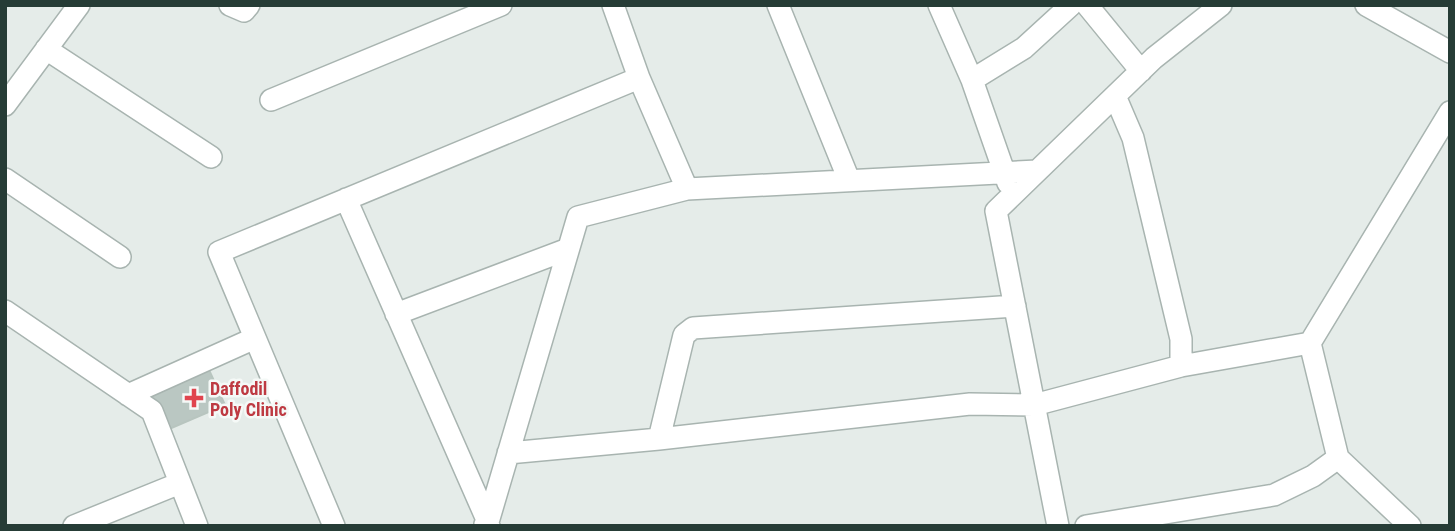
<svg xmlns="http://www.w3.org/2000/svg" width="1455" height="531" font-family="'Roboto Condensed',sans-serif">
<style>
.building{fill:#bac7c2;stroke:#b8c5bf;stroke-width:2}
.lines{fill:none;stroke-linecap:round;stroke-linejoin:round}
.minor-casing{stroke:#a8b4b0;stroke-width:24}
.minor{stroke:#fff;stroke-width:21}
.health-dot{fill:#e0444e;stroke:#f5f9f7;stroke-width:2.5}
.labels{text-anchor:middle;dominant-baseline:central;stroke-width:5;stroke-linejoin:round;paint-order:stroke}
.health-label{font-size:18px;font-weight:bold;fill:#be3a42;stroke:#f5f9f7;text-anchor:start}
</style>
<rect width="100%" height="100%" fill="#e5ece9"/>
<!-- building -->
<path class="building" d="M 209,370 L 225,405 L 167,430 L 151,395 Z"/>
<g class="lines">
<!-- minor casing -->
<g class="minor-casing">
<path id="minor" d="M 230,5 L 244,11 L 249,5
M 613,5 L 639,78
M 778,5 L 849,180
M 939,5 L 972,80 L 1008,183
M 1087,5 L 1141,71
M 1366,5 L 1450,52
M 46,49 L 211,157
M 972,80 L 1024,48 L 1071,5
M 1115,96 L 1133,138 L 1181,339 L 1181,366
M 271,100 L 501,5
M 5,105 L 79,5
M 5,179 L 120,257
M 346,199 L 488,522 L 485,524
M 5,311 L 152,411 L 197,526
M 396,314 L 568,249
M 128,395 L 255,338
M 659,439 L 684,335 L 693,328 L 1015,306
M 508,453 L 659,439 L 970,404 L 1034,405 L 1181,366 L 1310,343
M 74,526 L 180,483
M 334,526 L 219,252 L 639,78 L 687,189 L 1037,171
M 489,526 L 488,522 L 578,217 L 687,189
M 1058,526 L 996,211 L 1154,58 L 1221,5
M 1086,526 L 1274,495 L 1313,476 L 1338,458
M 1410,526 L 1338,458 L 1310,343 L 1450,112"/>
</g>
<!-- minor -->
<use href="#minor" class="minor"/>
</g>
<!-- markers -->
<path class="health-dot" d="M190.5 387.5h7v7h7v7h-7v7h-7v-7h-7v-7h7z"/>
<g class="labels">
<!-- health labels -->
<g class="health-label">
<text x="210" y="388">Daffodil<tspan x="210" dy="21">Poly Clinic</tspan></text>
</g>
</g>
<!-- border -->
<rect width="1455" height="531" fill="none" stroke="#263c36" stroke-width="14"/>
</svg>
